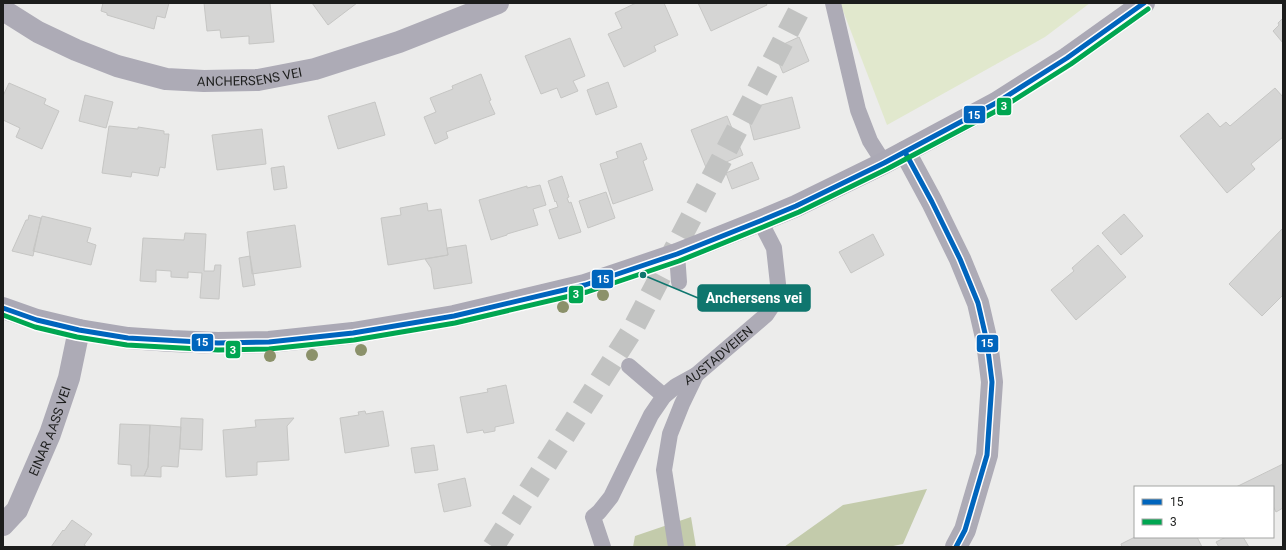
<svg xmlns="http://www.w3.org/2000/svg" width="1286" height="550" font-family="Roboto,sans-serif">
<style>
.green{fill:#e1e8cd}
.forest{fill:#c3cbab}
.building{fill:#d5d5d4;stroke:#c6c6c4}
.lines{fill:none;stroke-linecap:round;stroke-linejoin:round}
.highway-tunnel{stroke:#c2c3c2;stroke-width:22;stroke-dasharray:22 11;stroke-linecap:butt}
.lane{stroke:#adabb6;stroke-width:16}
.street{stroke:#adabb6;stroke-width:22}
.secondary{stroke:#aba9b5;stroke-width:22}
.bus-1-casing{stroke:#fff;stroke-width:8}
.bus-2-casing{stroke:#fff;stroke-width:8}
.bus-1{stroke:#0065bd;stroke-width:5}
.bus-2{stroke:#00a651;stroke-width:5}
.tree{fill:#8b916a}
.labels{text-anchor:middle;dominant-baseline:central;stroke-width:3.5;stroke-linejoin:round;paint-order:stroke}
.street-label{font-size:13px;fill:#1c1d1c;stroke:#fff}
.leader{fill:none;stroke:#0f766e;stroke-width:1.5}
.callout-dot{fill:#0f766e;stroke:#fff;stroke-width:1.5}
.callout{fill:#0f766e;stroke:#0f766e;stroke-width:1.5}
.callout-label{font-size:14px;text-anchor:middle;font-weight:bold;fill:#fff}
.line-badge{stroke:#fff;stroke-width:1.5}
.badge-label{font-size:11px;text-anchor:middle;font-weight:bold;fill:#fff}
</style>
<rect width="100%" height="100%" fill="#ececeb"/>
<!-- green -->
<path class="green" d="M 840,3 L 1090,3 L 1045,37 L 887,125 Z"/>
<!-- forest -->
<path class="forest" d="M 927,489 L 903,544 L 888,547 L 784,547 L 843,505 Z
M 691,517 L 696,547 L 633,547 L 635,536 Z"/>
<!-- building -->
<path class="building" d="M 103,3 L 169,3 L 165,18 L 157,16 L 154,29 L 107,15 L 107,13 L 101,11 Z
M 204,3 L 270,3 L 274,42 L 249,44 L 249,36 L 221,38 L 220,30 L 207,31 Z
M 312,3 L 357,3 L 328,25 Z
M 636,3 L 664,3 L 678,35 L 654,46 L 656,51 L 624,67 L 608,34 L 622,28 L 615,13 Z
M 698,3 L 766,3 L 767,5 L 711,31 Z
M 1283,18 L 1283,43 L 1273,31 L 1279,25 L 1278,23 Z
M 799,37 L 809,61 L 783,73 L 773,49 Z
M 570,38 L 585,76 L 573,81 L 578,91 L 561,98 L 557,88 L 541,94 L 525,56 Z
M 481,74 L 491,100 L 489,101 L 495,114 L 446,132 L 448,138 L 435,144 L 424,117 L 436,112 L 430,98 L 453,89 L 452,86 Z
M 608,82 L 617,107 L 596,115 L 587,90 Z
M 9,83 L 46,99 L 44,104 L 59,111 L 42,149 L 16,137 L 20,128 L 3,120 L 3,96 Z
M 1275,88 L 1283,97 L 1283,137 L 1251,164 L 1255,169 L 1227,193 L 1180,136 L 1208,113 L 1220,127 L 1226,122 L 1230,126 Z
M 85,95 L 113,102 L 106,128 L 79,121 Z
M 792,97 L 800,128 L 754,140 L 746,109 Z
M 375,102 L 385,135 L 338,149 L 328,116 Z
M 727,116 L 743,155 L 707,170 L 691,130 Z
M 109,126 L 138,129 L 138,127 L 164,131 L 164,134 L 169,134 L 165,168 L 160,167 L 158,176 L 132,172 L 131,177 L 102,173 Z
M 262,129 L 266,164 L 217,170 L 212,135 Z
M 641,143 L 647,159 L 643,161 L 653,190 L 613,204 L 600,164 L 618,158 L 616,152 Z
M 752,162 L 759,179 L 732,189 L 726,173 Z
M 284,166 L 287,188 L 274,190 L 271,168 Z
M 562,176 L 569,197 L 567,198 L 569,203 L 571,202 L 581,232 L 559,239 L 549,210 L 558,207 L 556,201 L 555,202 L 548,181 Z
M 540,185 L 546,205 L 533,209 L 538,225 L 507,234 L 507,235 L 491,240 L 479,200 L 527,186 L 527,188 Z
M 606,192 L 615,218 L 588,228 L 579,201 Z
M 427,203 L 428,211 L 441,209 L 448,255 L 388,265 L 381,218 L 401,215 L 400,208 Z
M 1124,214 L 1143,236 L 1121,255 L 1102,233 Z
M 29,215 L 41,218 L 33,256 L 12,251 L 26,220 L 28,220 Z
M 42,216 L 91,228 L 87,242 L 96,245 L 91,265 L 33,251 Z
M 295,225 L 301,267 L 252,274 L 247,232 Z
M 1283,228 L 1283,295 L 1262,316 L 1229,284 Z
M 185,233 L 206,234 L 204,271 L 214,271 L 215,265 L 221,265 L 219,299 L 200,298 L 202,273 L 188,272 L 188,278 L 171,277 L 171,271 L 156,270 L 156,282 L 140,281 L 143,238 L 184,240 Z
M 873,234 L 884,255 L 851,273 L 839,252 Z
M 466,245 L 472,283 L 434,289 L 431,268 L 425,259 L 448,255 L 447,248 Z
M 1098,245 L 1126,277 L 1076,320 L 1051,290 L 1074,271 L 1072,268 Z
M 250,256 L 255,285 L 243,287 L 239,258 Z
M 506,385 L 514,423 L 495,427 L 495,431 L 484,433 L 483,430 L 467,433 L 460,397 L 488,392 L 487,389 Z
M 365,411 L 366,414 L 383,411 L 389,446 L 345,453 L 340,418 L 359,415 L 358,412 Z
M 181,418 L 203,419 L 202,450 L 180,449 Z
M 294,418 L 287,426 L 289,460 L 257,462 L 257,475 L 226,477 L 223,430 L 256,427 L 255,420 Z
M 120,424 L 150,425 L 148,467 L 144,476 L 131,476 L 131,465 L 118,464 Z
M 150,425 L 181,427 L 178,467 L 163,466 L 161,467 L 161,477 L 144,476 L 148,467 Z
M 434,445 L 438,470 L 415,473 L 411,448 Z
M 1283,464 L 1283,508 L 1276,512 L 1273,506 L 1273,487 L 1236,487 Z
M 465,478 L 471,506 L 444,512 L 438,484 Z
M 72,520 L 92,534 L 84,545 L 87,547 L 51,547 L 63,530 L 64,531 Z
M 1135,537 L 1197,537 L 1202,547 L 1122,547 L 1121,544 Z
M 1226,537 L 1243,537 L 1249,547 L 1219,547 L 1216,542 Z"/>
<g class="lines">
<!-- highway-tunnel -->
<path class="highway-tunnel" d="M 493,547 L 633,329 L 803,3"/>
<!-- lane -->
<g class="lane">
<path d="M 833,3 L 858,110 L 870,141 L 884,163"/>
<path d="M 677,254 L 679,282"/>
<path d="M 629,366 L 664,396"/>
<path id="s1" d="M 603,547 L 593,517 L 599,512 L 611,497 L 651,415 L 664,396 L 676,386 L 696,375 L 766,315 L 776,300 L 778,284 L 774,248 L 760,221"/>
<path d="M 676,547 L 664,470 L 670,434 L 682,404 L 696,375"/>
</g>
<!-- street -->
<g class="street">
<path id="s2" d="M 3,10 L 38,32 L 76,50 L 117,66 L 166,79 L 204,81 L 258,80 L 315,69 L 399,42 L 498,3"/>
<path d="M 905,152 L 932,202 L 960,259 L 978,303 L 987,342 L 992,382 L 987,455 L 965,530 L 956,547"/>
<path id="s3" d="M 3,525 L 17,510 L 50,434 L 69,378 L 79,330"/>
</g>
<!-- secondary -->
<path class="secondary" d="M 3,308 L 37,320 L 79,330 L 128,338 L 172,341 L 218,343 L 269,342 L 353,333 L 454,316 L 585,285 L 677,254 L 760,221 L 796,206 L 884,163 L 996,103 L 1067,58 L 1144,3"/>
<!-- bus-1 casing -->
<g class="bus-1-casing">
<path id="bus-1" d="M 905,152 L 932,202 L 960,259 L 978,303 L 987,342 L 992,382 L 987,455 L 965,530 L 956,547
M 3,308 L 37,320 L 79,330 L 128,338 L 218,343 L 269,342 L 353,333 L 454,316 L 585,285 L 677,254 L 760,221 L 796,206 L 884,163 L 996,103 L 1067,58 L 1144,3"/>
</g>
<!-- bus-2 casing -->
<g class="bus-2-casing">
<path id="bus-2" d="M 3,315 L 35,327 L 77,337 L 127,345 L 218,350 L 269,349 L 354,340 L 455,323 L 587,292 L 679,261 L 763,227 L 799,212 L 887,169 L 1000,109 L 1071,64 L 1148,9"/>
</g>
<!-- bus-1 -->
<use href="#bus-1" class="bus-1"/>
<!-- bus-2 -->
<use href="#bus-2" class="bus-2"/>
</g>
<!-- trees -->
<g class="tree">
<circle cx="603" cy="295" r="6"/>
<circle cx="563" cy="307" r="6"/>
<circle cx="361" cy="350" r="6"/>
<circle cx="312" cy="355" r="6"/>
<circle cx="270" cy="356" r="6"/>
</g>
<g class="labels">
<!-- street labels -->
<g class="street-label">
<text stroke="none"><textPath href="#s2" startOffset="262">ANCHERSENS VEI</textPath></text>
<text stroke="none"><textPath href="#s1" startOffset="241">AUSTADVEIEN</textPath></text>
<text stroke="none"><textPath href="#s3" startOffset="106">EINAR AASS VEI</textPath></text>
</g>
</g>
<!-- callouts -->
<path class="leader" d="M643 275L698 298"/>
<circle class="callout-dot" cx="643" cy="275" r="4"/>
<rect class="callout" x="698" y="285" width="112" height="26" rx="4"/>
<g class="callout-label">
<text x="754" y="303">Anchersens vei</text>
</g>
<g class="line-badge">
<rect x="996" y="97" width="16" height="19" rx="4" fill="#00a651"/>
<rect x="963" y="105" width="23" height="19" rx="4" fill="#0065bd"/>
<rect x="591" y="269" width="23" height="20" rx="4" fill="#0065bd"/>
<rect x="568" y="285" width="16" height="19" rx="4" fill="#00a651"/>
<rect x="191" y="333" width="23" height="19" rx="4" fill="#0065bd"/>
<rect x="976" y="334" width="23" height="19" rx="4" fill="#0065bd"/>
<rect x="225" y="340" width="16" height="19" rx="4" fill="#00a651"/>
</g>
<g class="badge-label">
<text x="1004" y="110">3</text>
<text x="974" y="119">15</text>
<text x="603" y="283">15</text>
<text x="576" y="298">3</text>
<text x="202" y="346">15</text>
<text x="987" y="347">15</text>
<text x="233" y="354">3</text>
</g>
<!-- border -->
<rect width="1286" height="550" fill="none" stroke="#1c1d1c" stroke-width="8"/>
<!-- legend -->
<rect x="1134" y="486" width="140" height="52" fill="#ffffff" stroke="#a4a5a4"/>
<rect x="1142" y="499" width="20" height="6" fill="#0065bd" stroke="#a4a5a4"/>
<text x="1170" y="506" font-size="12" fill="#1c1d1c">15</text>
<rect x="1142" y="519" width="20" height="6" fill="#00a651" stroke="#a4a5a4"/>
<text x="1170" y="526" font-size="12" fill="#1c1d1c">3</text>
</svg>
